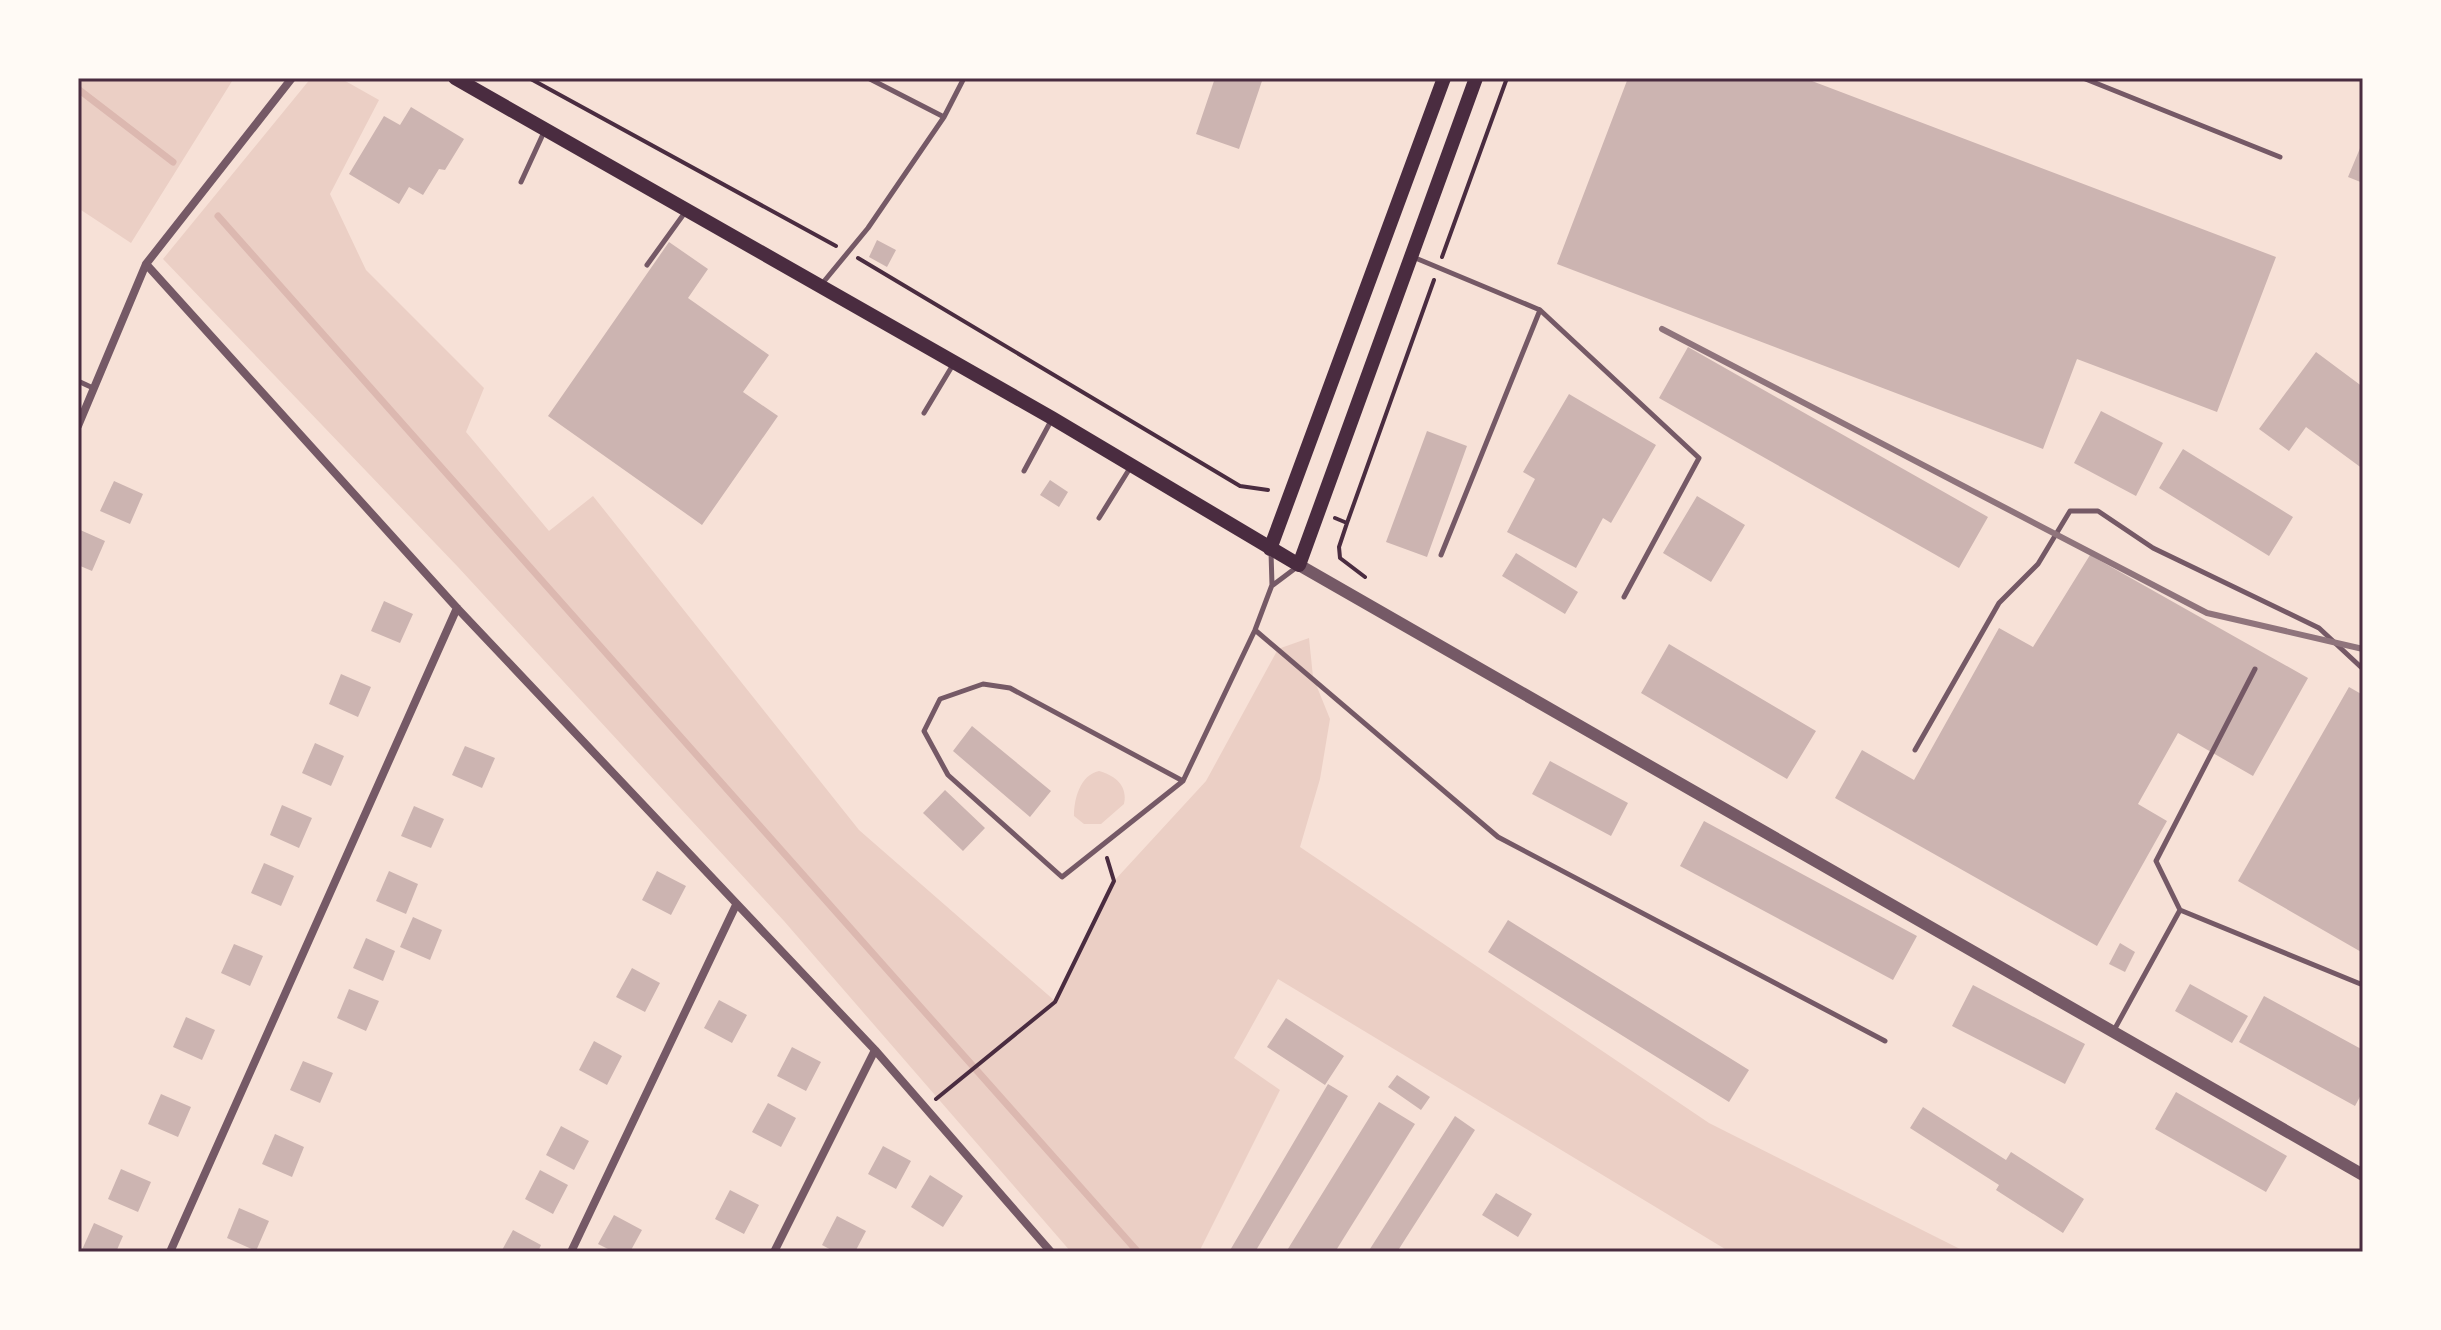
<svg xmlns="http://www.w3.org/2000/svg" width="2441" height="1330" font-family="Overpass,sans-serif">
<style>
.green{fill:#ebcfc5}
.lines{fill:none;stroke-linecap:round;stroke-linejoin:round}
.stream{stroke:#dcb8b0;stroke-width:7}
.building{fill:#ccb4b1}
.path{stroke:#4a2c40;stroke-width:4}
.service{stroke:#755966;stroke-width:5}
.minor{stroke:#755966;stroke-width:8}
.tertiary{stroke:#755966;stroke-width:12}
.secondary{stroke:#4a2c40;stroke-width:14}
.rail{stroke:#8f747c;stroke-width:6}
.neatline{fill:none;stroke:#4a2c40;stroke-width:3}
</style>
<rect width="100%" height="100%" fill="#f7e1d7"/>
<!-- green -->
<path class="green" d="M 78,78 L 234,78 L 131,243 L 78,208 Z
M 311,78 L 340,78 L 379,100 L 330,194 L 366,270 L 484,388 L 466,432 L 549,531 L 593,496 L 859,830 L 1055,1001 L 1114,881 L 1206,781 L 1278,649 L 1309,638 L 1313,677 L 1330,719 L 1320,779 L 1300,847 L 1709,1123 L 1966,1252 L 1730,1252 L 1278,979 L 1234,1058 L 1280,1090 L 1199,1252 L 1071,1252 L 784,921 L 458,567 L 163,259 Z
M 1099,771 C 1116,776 1128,786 1124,804 L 1101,824 L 1084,824 L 1074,816 C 1074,799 1080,775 1099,771 Z"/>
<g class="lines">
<!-- stream -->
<path class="stream" d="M 78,89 L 173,162
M 218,216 L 1138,1252"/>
</g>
<!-- building -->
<path class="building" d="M 1215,78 L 1263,78 L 1239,149 L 1196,134 Z
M 1628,78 L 1804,78 L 2276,257 L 2217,412 L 2077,359 L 2043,449 L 1557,264 Z
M 411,107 L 464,139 L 445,170 L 439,169 L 423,195 L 409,187 L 399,204 L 349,174 L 384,116 L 400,125 Z
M 2363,141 L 2363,183 L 2348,177 Z
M 877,240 L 896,250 L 887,267 L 869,257 Z
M 669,242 L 708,269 L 688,298 L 769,355 L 743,392 L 778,416 L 702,525 L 548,416 Z
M 1688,347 L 1988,517 L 1959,568 L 1659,398 Z
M 2316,352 L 2363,387 L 2363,469 L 2306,427 L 2289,451 L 2259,429 Z
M 1569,394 L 1656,445 L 1611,523 L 1603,518 L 1576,568 L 1507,532 L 1535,479 L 1523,472 Z
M 2101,411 L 2163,443 L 2136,496 L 2074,463 Z
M 1427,431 L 1467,446 L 1427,557 L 1386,542 Z
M 2183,449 L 2293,517 L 2269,556 L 2159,488 Z
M 1050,480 L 1068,492 L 1059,507 L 1040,495 Z
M 114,481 L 143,494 L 130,524 L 100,511 Z
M 1697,496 L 1745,525 L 1711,582 L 1663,553 Z
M 78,529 L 105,541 L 92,571 L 78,565 Z
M 1516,553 L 1578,592 L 1565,614 L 1502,576 Z
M 2090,555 L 2308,678 L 2253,776 L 2178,733 L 2138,804 L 2167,821 L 2097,946 L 1835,798 L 1862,750 L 1914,780 L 1999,628 L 2033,647 Z
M 384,601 L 413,614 L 400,643 L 371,631 Z
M 1669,644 L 1816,731 L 1787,779 L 1641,693 Z
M 341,674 L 371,687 L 358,717 L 329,704 Z
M 2349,687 L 2363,695 L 2363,953 L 2238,881 Z
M 972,726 L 1051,791 L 1030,817 L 953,751 Z
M 315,743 L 344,756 L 331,786 L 302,773 Z
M 465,746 L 495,758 L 482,788 L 452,775 Z
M 1550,761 L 1628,803 L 1611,836 L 1532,794 Z
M 945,790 L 985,828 L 963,851 L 923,813 Z
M 282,805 L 312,818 L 299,848 L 270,835 Z
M 414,806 L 444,819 L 431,848 L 401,836 Z
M 1704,821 L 1917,936 L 1893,980 L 1680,866 Z
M 264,863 L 294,876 L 281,906 L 251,893 Z
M 389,871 L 418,884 L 406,914 L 376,901 Z
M 657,871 L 686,886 L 671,915 L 642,900 Z
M 413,917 L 442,930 L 430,960 L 400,947 Z
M 1508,920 L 1749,1070 L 1729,1102 L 1488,952 Z
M 366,938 L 395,951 L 383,981 L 353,968 Z
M 2120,943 L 2135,952 L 2125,972 L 2109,964 Z
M 234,944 L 263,956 L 250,986 L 221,973 Z
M 632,968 L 660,983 L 645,1012 L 616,997 Z
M 2190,984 L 2248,1016 L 2232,1043 L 2175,1011 Z
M 1973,985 L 2085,1044 L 2065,1084 L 1952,1026 Z
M 349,989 L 379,1001 L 366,1031 L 337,1018 Z
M 2264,996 L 2363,1050 L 2363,1091 L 2355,1106 L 2239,1042 Z
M 719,1000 L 747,1015 L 732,1043 L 704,1028 Z
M 186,1017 L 215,1030 L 202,1060 L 173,1047 Z
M 1286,1018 L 1344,1056 L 1325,1085 L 1267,1047 Z
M 594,1041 L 622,1056 L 607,1085 L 579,1070 Z
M 792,1047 L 821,1062 L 806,1091 L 777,1076 Z
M 303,1061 L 333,1073 L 320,1103 L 290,1090 Z
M 1397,1075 L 1430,1097 L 1421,1110 L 1388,1087 Z
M 1328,1084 L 1348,1096 L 1255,1252 L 1229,1252 Z
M 2176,1092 L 2287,1156 L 2266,1192 L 2155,1129 Z
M 161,1094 L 191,1107 L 178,1137 L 148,1124 Z
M 1379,1102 L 1415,1124 L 1335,1252 L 1286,1252 Z
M 768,1103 L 796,1118 L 781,1147 L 752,1132 Z
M 1923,1107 L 2006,1160 L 2011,1152 L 2084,1199 L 2063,1233 L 1996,1190 L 1999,1185 L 1910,1128 Z
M 1455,1116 L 1475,1130 L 1397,1252 L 1368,1252 Z
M 561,1126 L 589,1141 L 574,1170 L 546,1155 Z
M 275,1134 L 304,1147 L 292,1177 L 262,1164 Z
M 883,1146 L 911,1161 L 896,1189 L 868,1174 Z
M 121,1169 L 151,1182 L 138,1212 L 108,1199 Z
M 540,1170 L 568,1185 L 553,1214 L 525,1199 Z
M 930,1175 L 963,1196 L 943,1227 L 911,1207 Z
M 730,1190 L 759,1205 L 744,1234 L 715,1219 Z
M 1496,1193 L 1532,1214 L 1518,1237 L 1482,1215 Z
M 239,1208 L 269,1221 L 256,1251 L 227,1238 Z
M 614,1215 L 642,1230 L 630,1252 L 614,1252 L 598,1244 Z
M 837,1216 L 866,1231 L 855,1252 L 835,1252 L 822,1245 Z
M 94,1223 L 123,1236 L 116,1252 L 81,1252 Z
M 513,1230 L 541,1245 L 538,1252 L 501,1252 Z"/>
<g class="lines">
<!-- path -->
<path class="path" d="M 529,78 L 836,246
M 1442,257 L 1507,78
M 858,258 L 1240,486 L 1268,490
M 1335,518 L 1347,523 L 1339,547 L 1340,558 L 1365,577
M 1347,523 L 1434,280
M 936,1099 L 1055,1002 L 1114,881 L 1107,858"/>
<!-- service -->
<path class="service" d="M 868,78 L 944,117
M 2083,78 L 2280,157
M 521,182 L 544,132
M 1413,257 L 1540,310 L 1441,555
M 647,265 L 686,211
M 821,285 L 868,228 L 944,117 L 964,78
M 1540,310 L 1699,458 L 1624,597
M 78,381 L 93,388
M 924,413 L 954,363
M 1024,471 L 1052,419
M 1099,518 L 1130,468
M 1273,585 L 1297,567
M 1255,630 L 1498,837 L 1885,1041
M 2255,669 L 2156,861 L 2180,910 L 2363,985
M 1915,750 L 1999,603 L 2038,564 L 2070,511 L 2098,511 L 2153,548 L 2319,628 L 2363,669
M 1183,781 L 1062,877 L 948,775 L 924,731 L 940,699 L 983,684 L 1010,688 L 1183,781 L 1255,630 L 1272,585 L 1271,552
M 2113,1032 L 2180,910"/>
<!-- minor -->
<path class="minor" d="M 146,264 L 457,608 L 875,1050 L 1051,1252
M 78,426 L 146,264 L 292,78
M 170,1252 L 457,608
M 571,1252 L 736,905
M 774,1252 L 875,1050"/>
<!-- tertiary -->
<path class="tertiary" d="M 1299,565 L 2363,1175"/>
<!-- secondary -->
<path class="secondary" d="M 455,78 L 1052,418 L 1299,565 L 1476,78
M 1270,549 L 1444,78"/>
<!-- rail -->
<path class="rail" d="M 1662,329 L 2207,613 L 2363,649"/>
</g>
<!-- border -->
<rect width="2441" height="1330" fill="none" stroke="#fffaf5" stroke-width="160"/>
<rect x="80" y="80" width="2281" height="1170" class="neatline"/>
</svg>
